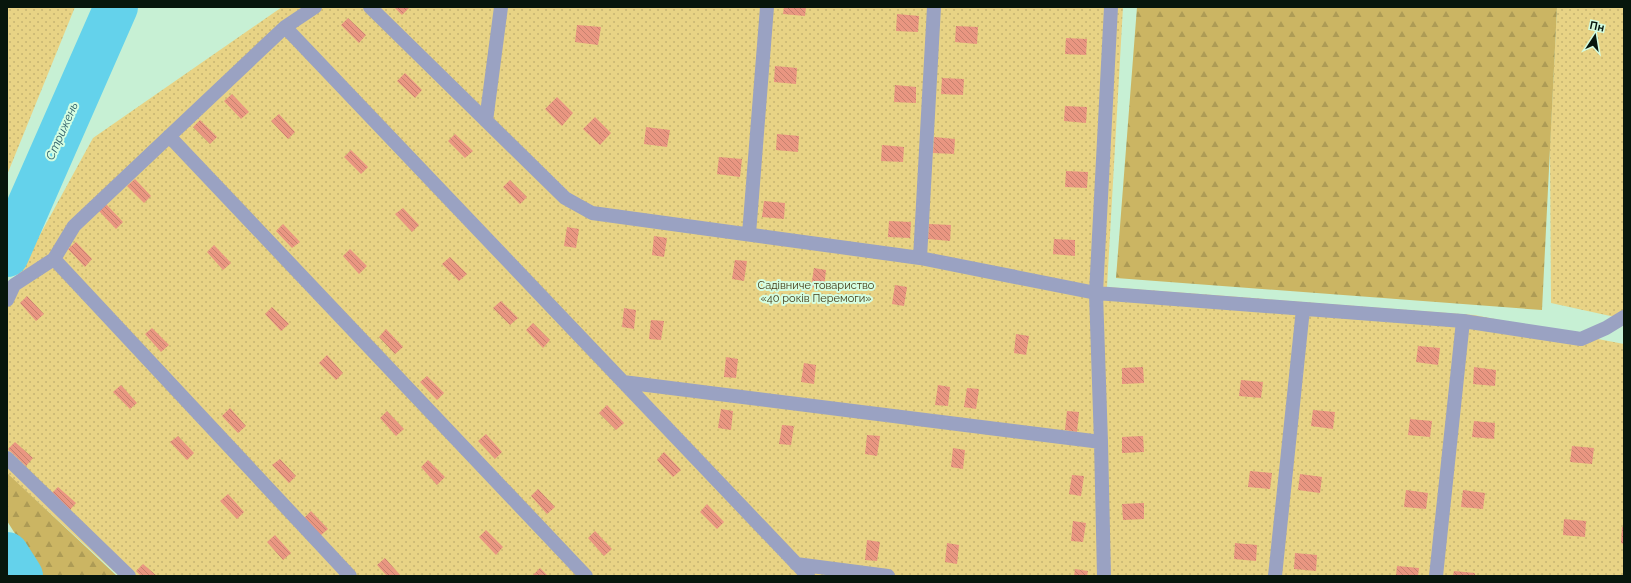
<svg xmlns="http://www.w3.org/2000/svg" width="1631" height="583" font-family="Raleway,sans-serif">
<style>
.grass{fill:url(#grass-dots)}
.forest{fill:url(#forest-firs)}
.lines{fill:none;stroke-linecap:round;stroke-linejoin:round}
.river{stroke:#64d2eb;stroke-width:44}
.building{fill:url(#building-back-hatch)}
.service{stroke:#9aa2c2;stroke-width:14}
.labels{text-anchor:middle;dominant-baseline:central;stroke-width:4;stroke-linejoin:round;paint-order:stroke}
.park-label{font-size:11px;fill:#433a16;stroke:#d4fde1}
.water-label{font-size:12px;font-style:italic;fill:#2e5d69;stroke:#d4fde1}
</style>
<defs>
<pattern id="grass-dots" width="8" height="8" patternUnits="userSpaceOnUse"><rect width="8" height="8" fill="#e8d385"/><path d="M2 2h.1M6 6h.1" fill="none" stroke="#c6b472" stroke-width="1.8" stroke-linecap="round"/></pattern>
<pattern id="forest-firs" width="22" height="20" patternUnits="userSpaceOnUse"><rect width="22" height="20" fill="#cbb563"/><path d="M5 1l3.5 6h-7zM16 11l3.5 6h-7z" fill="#ad9b55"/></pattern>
<pattern id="building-back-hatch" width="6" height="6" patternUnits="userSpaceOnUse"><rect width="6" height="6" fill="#e99681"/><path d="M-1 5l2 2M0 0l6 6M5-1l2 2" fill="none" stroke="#c6816e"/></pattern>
</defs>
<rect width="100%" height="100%" fill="#c7f0d4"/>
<!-- grass -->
<path class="grass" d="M 7,7 L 75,7 L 7,175 Z
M 282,7 L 1123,7 L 1107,287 L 1474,315 L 1624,344 L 1624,576 L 119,576 L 7,474 L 7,295 L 93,138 Z
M 1557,7 L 1624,7 L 1624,319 L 1551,303 L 1550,145 Z"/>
<!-- forest -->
<path class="forest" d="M 1137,7 L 1557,7 L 1542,310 L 1116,278 Z
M 7,473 L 117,576 L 42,576 L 7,521 Z"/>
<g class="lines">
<!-- river -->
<path class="river" d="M 7,255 L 116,7
M 7,554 L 21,576"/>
</g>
<!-- building -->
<path class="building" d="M 394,7 L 410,7 L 402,15 Z
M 784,7 L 806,7 L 805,16 L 783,14 Z
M 897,14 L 919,16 L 918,32 L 896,31 Z
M 348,18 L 366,35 L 359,43 L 341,25 Z
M 577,25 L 601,27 L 598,45 L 575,42 Z
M 956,26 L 978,27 L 977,44 L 955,42 Z
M 1066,38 L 1087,39 L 1086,55 L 1065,54 Z
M 775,66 L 797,68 L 796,84 L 774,82 Z
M 405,73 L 422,90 L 415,98 L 397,81 Z
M 942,78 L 964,79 L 963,95 L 941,94 Z
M 895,85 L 916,87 L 916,103 L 894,102 Z
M 232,94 L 249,112 L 241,119 L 224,101 Z
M 557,97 L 573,113 L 562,126 L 545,109 Z
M 1065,106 L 1087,107 L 1086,123 L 1064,121 Z
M 279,114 L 295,132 L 288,139 L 271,121 Z
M 595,117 L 611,133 L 600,145 L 583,129 Z
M 200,120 L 217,137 L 210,144 L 193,127 Z
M 646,127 L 670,130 L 667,147 L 644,144 Z
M 455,134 L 473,151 L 465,158 L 448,141 Z
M 777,134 L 799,136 L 798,152 L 776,150 Z
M 934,137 L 955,139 L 954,154 L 933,153 Z
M 882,145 L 904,147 L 903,162 L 881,161 Z
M 351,150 L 368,167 L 361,174 L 344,157 Z
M 719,157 L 742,159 L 740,177 L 717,174 Z
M 1066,171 L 1088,172 L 1087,188 L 1065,187 Z
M 135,179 L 151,196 L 144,203 L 127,186 Z
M 510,180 L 527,197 L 520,204 L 503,187 Z
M 764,201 L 785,203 L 784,219 L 762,217 Z
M 106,204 L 123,222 L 116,229 L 99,211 Z
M 403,208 L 419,225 L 412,232 L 395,214 Z
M 889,221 L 911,222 L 910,238 L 888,237 Z
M 283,224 L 300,242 L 292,248 L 276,231 Z
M 929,224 L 951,225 L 950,241 L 928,239 Z
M 567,227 L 579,229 L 576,248 L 564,246 Z
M 654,236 L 667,238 L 664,257 L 652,255 Z
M 1054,239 L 1075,240 L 1075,256 L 1053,254 Z
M 76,242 L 92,259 L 85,267 L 68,249 Z
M 214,245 L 231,263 L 223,270 L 207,252 Z
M 350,249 L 367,266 L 359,274 L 343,256 Z
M 450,257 L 467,274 L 459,281 L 442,264 Z
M 735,260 L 747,261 L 744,281 L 732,279 Z
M 814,268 L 826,270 L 824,289 L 811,287 Z
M 895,285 L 907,287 L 904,306 L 892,304 Z
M 27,296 L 44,314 L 36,321 L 20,303 Z
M 501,301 L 518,318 L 510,325 L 493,308 Z
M 272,307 L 289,324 L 281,331 L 265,314 Z
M 624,308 L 636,310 L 634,329 L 622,327 Z
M 651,320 L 664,321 L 661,340 L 649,339 Z
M 533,323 L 550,340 L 543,348 L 526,330 Z
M 152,328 L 169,345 L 161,352 L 145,334 Z
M 386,329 L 403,347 L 395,354 L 379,337 Z
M 1016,334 L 1029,336 L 1026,355 L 1014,353 Z
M 1418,346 L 1440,348 L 1438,365 L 1416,362 Z
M 327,355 L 343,373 L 336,380 L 319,363 Z
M 726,357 L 738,359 L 736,378 L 724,377 Z
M 804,363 L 816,365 L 814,384 L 801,382 Z
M 1143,367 L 1144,383 L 1122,384 L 1122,368 Z
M 1474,367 L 1496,370 L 1495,386 L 1473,384 Z
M 427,376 L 444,393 L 437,400 L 420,382 Z
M 1241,380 L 1263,382 L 1261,398 L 1239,396 Z
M 121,385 L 137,403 L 130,409 L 113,392 Z
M 938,385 L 950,387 L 948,406 L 935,405 Z
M 967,388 L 979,389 L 976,409 L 964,407 Z
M 607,405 L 624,423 L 616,430 L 599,413 Z
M 230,408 L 246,426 L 238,433 L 222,416 Z
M 721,409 L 733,411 L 731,430 L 718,428 Z
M 1313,410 L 1335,412 L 1333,429 L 1311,426 Z
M 387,411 L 404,429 L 396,436 L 380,418 Z
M 1067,411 L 1079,412 L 1077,432 L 1065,430 Z
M 1410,419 L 1432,421 L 1430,437 L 1408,435 Z
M 1474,421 L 1495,423 L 1494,439 L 1472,437 Z
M 782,425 L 794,426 L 791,445 L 779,444 Z
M 486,434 L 502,452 L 495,459 L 478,441 Z
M 867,435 L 880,436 L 877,456 L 865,454 Z
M 178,436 L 194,453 L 187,460 L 170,442 Z
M 1143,436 L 1144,452 L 1122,453 L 1122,437 Z
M 15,442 L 33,458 L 26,466 L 8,449 Z
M 1572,446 L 1594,448 L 1592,464 L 1570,462 Z
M 953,448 L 965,450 L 963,469 L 951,467 Z
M 664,452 L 681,470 L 673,477 L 657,460 Z
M 280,459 L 296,476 L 289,483 L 272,465 Z
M 428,460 L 445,477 L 437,485 L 421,467 Z
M 1250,471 L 1272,473 L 1270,489 L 1248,487 Z
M 1300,474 L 1322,477 L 1320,493 L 1298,490 Z
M 1072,475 L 1084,476 L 1081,496 L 1069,494 Z
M 58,487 L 76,503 L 69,511 L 51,494 Z
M 538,489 L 555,507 L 547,514 L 531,496 Z
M 1406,490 L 1428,493 L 1426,509 L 1404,507 Z
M 1463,490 L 1485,493 L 1483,509 L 1461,507 Z
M 228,494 L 244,512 L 237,519 L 220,501 Z
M 1144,503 L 1144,519 L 1123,520 L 1122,504 Z
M 707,504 L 724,522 L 717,529 L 700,512 Z
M 311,511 L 328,529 L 320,536 L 304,518 Z
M 1564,519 L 1586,521 L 1585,537 L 1563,535 Z
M 1073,521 L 1086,523 L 1083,542 L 1071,541 Z
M 1622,527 L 1624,527 L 1624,544 L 1621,543 Z
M 486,530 L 503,547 L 496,555 L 479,537 Z
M 595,531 L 612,549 L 604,556 L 588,538 Z
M 275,535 L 291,553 L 283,560 L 267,542 Z
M 867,540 L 880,542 L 877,561 L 865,560 Z
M 947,543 L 959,545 L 957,564 L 945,562 Z
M 1235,543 L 1257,545 L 1256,561 L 1234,559 Z
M 1295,553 L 1317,555 L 1316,571 L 1294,569 Z
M 385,558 L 401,576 L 387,576 L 377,565 Z
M 143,564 L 157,576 L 141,576 L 136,571 Z
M 1397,566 L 1419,568 L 1418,576 L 1396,576 Z
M 540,568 L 548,576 L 533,575 Z
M 1075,569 L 1088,571 L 1087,576 L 1074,576 Z
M 1454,571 L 1475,573 L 1475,576 L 1453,576 Z"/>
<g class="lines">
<!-- service -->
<path class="service" d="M 370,7 L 565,198 L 592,213 L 920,258 L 1096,293 L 1463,321 L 1581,339 L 1606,328 L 1624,317
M 285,27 L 808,576
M 486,121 L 501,7
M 169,136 L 586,576
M 749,234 L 767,7
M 920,258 L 934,7
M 54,259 L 350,576
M 7,300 L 14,285 L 54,259 L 74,226 L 285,27 L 315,7
M 623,382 L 1101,442
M 7,458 L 129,576
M 796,564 L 888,576
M 1104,576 L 1101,442 L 1096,293 L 1111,7
M 1275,576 L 1303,309
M 1436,576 L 1463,321"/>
</g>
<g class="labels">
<!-- park labels -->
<g class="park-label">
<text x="816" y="285">Садівниче товариство<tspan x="816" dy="13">«40 років Перемоги»</tspan></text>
</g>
<!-- water labels -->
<g class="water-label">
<text transform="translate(62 131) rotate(-66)">Стрижень</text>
</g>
</g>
<!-- border -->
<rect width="1631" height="583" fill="none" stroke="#07160c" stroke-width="16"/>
<!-- north arrow -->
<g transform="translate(1595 36) rotate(12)" stroke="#d4fde1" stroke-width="3" paint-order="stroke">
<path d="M0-3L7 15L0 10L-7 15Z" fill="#07160c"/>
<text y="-6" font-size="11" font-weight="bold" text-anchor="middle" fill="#07160c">Пн</text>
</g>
</svg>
